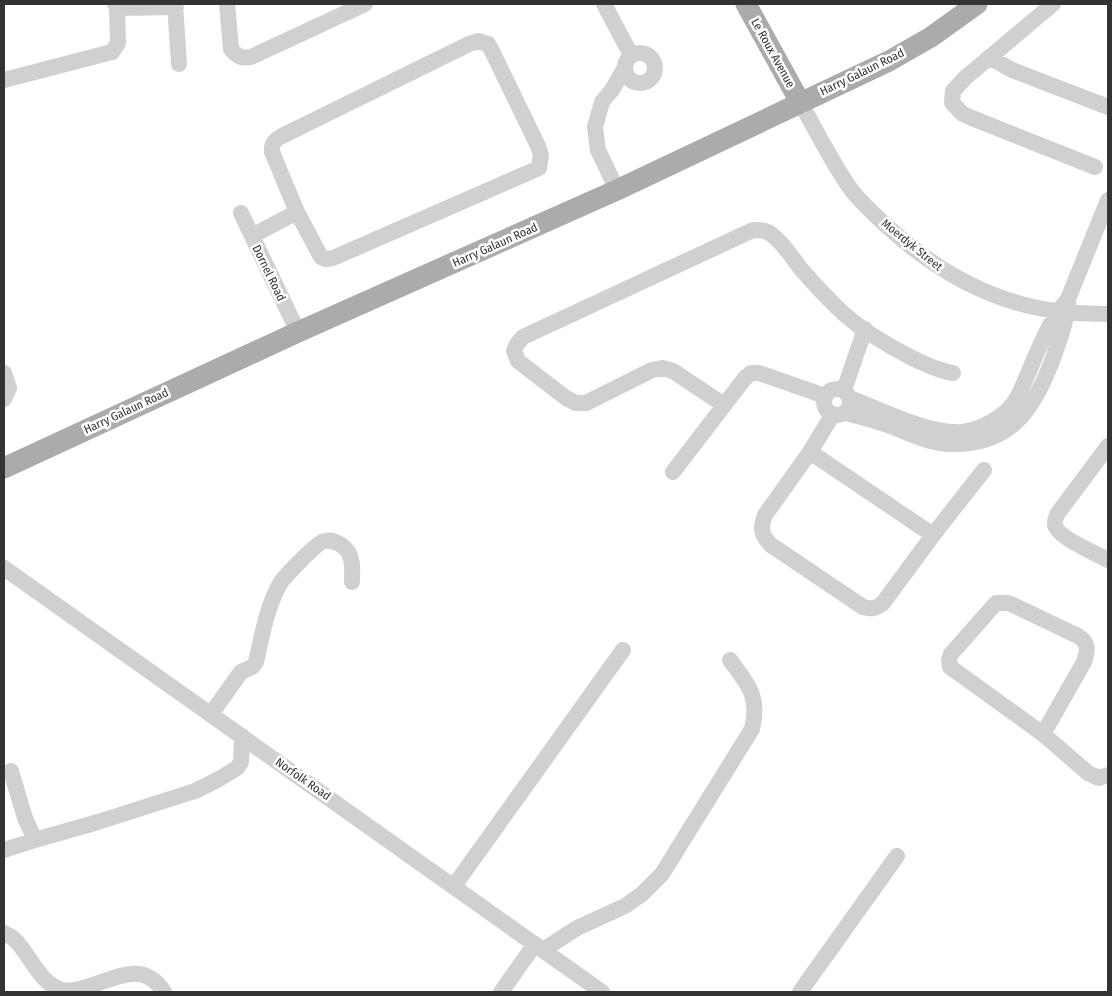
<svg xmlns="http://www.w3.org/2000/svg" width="1112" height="996" font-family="'Fira Sans Condensed',sans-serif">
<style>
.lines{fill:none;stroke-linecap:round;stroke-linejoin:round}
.minor{stroke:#d0d0d0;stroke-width:16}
.major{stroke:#ababab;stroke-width:21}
.labels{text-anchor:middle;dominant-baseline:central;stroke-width:5;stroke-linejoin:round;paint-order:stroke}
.street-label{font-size:12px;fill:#333;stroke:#fff}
</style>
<rect width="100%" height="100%" fill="#fff"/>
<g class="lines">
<!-- minor -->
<path class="minor" d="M 175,4 L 179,64
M 227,4 L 231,49 C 236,56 242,59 251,57 L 365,4
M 604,4 L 631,55
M 1053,4 L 965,78 L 953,91 L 952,103 L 963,114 L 972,118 L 1095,167
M 117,8 L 176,7
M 478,41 L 488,44 L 491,49 L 538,146 L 541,155 L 539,168 L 333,258 L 326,259 L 321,257 L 297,212 L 272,152 C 271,145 275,140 280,137 L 469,44 Z
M625 68a15 15 0 1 1 30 0a15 15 0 1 1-30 0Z
M 989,57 L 1012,70 L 1108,107
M 4,80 L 112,52 L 118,43 L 117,8 L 115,4
M 800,102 C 816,130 831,161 850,188 C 861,203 876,216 890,229 C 939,273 999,306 1066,312 C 1080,314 1094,313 1108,314
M 617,190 L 598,150 L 595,127 L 602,102 L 612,90 L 624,69
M 241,213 L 298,332
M 252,236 L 297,212
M 4,373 L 9,388 L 4,399
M824 402a13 13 0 1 1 26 0a13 13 0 1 1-26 0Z
M 844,390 L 865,329
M 850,398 C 881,410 930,435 962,432 C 972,431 982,427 991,422 C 1002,416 1012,408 1018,396 C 1034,363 1044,327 1068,299 L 1108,200
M 724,405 L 673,371 L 662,368 L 652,370 L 586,403 L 576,403 L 566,398 L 518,361 L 514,351 L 517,344 L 523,337 L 753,230 C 759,230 766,230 771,234 C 783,243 792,257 801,269 C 814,284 829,300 843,313 C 866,334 923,368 953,373
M 845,413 C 858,416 872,420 885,424 C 907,432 930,445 954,444 C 1014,444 1035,406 1054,356 C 1060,338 1067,321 1068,301
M 833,414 L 810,452 L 765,515 C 760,528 761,535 771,545 L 863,607 C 871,609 876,609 883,603 L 933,535 L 984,470
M 1108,446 L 1058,513 C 1056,517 1054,521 1055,525 C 1057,537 1097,554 1108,560
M 810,452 L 933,535
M 673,472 L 745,378 L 751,373 L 759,373 L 825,396
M 4,568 L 602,992
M 211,714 L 241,672 L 252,667 L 256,662 C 262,636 267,605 281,582 C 286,575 315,545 322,542 C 334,537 349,548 351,559 C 353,566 352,575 352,582
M 1043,734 L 1084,662 C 1088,650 1089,643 1078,636 L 1015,606 L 1008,603 L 996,603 L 951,654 L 949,660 L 950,667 L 1043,734 L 1088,773 L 1099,778 L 1108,775
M 11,771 L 25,818 L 35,840 L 98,822 L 195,791 L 219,779 L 237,768 L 241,762 L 242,736
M 4,850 L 35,840
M 454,886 L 623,650
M 4,933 C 7,935 11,936 14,939 C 30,954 40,985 63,990 C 68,991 74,990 79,989 C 110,983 141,956 164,992
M 543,950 L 577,928 L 625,906 L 642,894 L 662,874 L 752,729 C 760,696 748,685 730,660
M 501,992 L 535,944
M 800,992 L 897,856"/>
<!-- major -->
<path class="major" d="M 746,4 L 800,102
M 4,468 L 298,332 L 617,190 L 889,61 L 931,37 L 977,4"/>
</g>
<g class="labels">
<!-- street labels -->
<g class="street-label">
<text transform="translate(773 53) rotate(61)">Le Roux Avenue</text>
<text transform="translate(862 72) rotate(-26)">Harry Galaun Road</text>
<text transform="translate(495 245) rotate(-24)">Harry Galaun Road</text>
<text transform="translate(912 245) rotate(39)">Moerdyk Street</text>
<text transform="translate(269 273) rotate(64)">Dornel Road</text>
<text transform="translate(126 411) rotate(-25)">Harry Galaun Road</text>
<text transform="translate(303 779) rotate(35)">Norfolk Road</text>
</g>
</g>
<!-- border -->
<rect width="1112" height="996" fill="none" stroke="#333333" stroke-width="10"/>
</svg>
